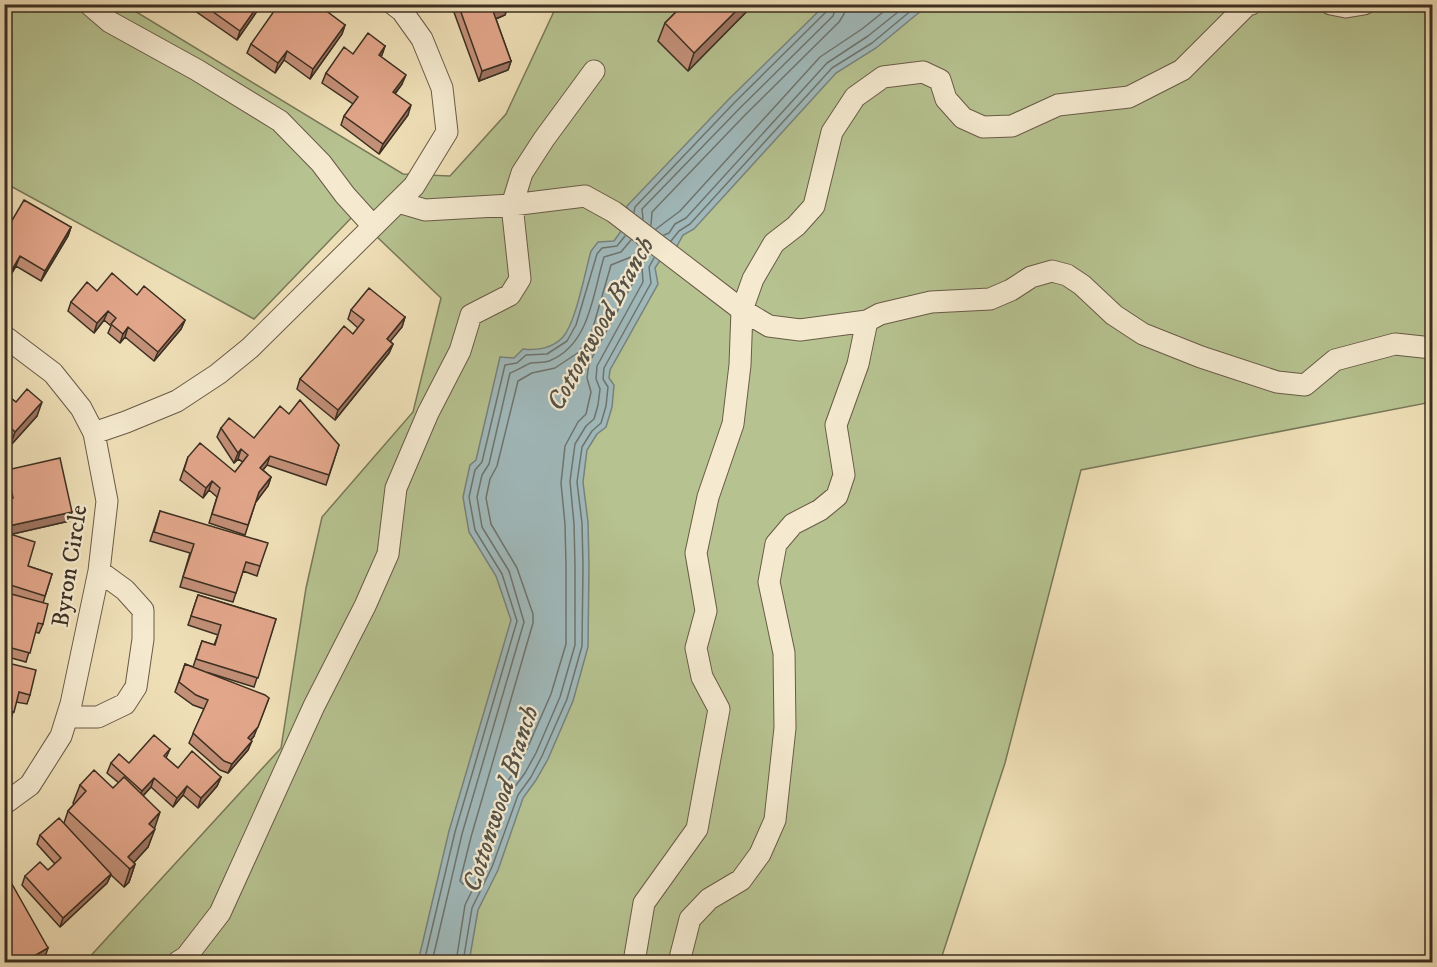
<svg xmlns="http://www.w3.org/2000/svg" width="1437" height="967" font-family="'IM FELL DW Pica',serif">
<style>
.green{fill:#b6c290;stroke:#797859;stroke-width:1.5}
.water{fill:#a0b9bb;stroke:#78827e;stroke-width:1.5}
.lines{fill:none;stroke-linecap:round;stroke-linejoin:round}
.shore{stroke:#6e746e;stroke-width:1.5}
.minor-casing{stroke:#695b47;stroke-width:23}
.minor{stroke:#f5ead0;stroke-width:21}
.wall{fill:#c28f77;stroke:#3c2f22;stroke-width:1.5}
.shaded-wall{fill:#9e7461;stroke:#3c2f22;stroke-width:1.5}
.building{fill:#e2a68a;stroke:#3c2f22;stroke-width:1.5}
.labels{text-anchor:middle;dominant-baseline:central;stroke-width:4.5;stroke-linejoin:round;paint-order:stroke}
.street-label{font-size:24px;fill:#3c2f22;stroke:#f5ead0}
.water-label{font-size:26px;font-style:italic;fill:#555248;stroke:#f5ead0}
</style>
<rect width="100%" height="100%" fill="#efdfb7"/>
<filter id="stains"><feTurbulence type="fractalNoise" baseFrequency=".00333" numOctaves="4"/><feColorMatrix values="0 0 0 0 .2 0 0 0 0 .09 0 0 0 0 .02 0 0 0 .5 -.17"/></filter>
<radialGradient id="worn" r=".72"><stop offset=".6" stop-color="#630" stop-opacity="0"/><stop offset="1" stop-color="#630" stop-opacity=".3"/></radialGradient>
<!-- green -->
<path class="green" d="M 5,5 L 125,5 L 403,174 L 450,176 L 506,114 L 557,5 L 1432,5 L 1432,402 L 1081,470 L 1005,763 L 940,962 L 85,962 L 281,748 L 306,588 L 322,517 L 413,412 L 441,298 L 354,215 L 254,319 L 5,183 Z"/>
<!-- water -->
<path class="water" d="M 825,5 L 928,5 L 876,48 L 836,73 L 694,229 L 683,235 L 677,246 L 669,247 L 655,268 L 658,284 L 610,370 L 609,378 L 614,385 L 612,407 L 606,427 L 597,434 L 587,450 L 583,482 L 588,522 L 589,566 L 588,647 L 573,701 L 548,759 L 536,780 L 523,798 L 498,870 L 478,910 L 469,962 L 418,962 L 449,831 L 511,620 L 496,576 L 469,532 L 463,497 L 470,465 L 476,460 L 500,357 L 514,358 L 523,349 C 537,351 553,348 563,337 C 576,322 585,272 591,251 L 598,242 L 614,241 L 629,220 L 627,206 L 729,99 Z"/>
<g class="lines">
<!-- shore -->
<path class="shore" d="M 634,212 L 635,207 L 733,104 L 827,11 L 829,4
M 643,219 L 642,209 L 739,109 L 833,16 L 837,4
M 651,225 L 652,212 L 745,115 L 839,22 L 844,14 L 846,4
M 656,229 L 680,211 L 820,57 L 862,29 L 893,4
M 664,235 L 669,233 L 675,224 L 686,218 L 827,63 L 868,36 L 908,4
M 671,241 L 679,231 L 690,224 L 832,68 L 872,43 L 919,4
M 631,257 L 634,260 L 634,281 L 589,363 L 587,378 L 591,392 L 586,414 L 578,422 L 565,446 L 561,483 L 565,524 L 566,566 L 566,644 L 551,694 L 527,749 L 517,768 L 502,789 L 477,861 L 466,883 L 463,884 L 460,881 L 471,837 L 533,623 L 533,614 L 517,568 L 491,524 L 486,498 L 490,479 L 497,466 L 518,381 L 532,373 L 555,368 L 579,352 L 592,331 L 611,265 Z
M 424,962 L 455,832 L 517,621 L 502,574 L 475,530 L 469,497 L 475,470 L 482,462 L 505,365 L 517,363 L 526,355 L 547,354 L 567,341 L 576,325 L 597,254 L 602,248 L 617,246 L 625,236
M 432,962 L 462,834 L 524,622 L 509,571 L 482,527 L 477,497 L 482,475 L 489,464 L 510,373 C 516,371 527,364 531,363 C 537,362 543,363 549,361 C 590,345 593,293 604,257 L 621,252 L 631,240
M 456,962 L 465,905 L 485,864 L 511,792 L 525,773 L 536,753 L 560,697 L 575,645 L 575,566 L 574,524 L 570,481 L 575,444 L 586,426 L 594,419 L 598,405 L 600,389 L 596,379 L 597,366 L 643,282 L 642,266 L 648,253
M 463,962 L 472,908 L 492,867 L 518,795 L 531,777 L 542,756 L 567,699 L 582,646 L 583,566 L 582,523 L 577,482 L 582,447 L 592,431 L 601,423 L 606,406 L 608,387 L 603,379 L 604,368 L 651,283 L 649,267 L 654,258"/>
<!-- minor casing -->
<g class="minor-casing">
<path id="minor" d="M 89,4 L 110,22 L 197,70 L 280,121 L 321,163 L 345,195 L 373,226
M 1331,4 L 1346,7 L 1364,4
M 398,202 L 425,210 L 512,205 L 585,196 L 614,212 L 742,310 L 769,326 L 800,330 L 867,321 L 880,314 L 931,302 L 990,299 L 1011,290 L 1031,277 L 1052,271 L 1067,275 L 1082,285 L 1114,315 L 1143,334 L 1201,357 L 1277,382 L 1305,385 L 1335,360 L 1395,344 L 1432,348
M 4,336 L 53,373 L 81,408 L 94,433 L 107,501 L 99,571 L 71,704 L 61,736 L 30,785 L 4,804
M 94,433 L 126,422 L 177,401 L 218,374 L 250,348 L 414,186 L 447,132 L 442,88 L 422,39 L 402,11 L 393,4
M 67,717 L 98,717 L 125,704 L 136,687 L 143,639 L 143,610 L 125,590 L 99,571
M 178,962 L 186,957 L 220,913 L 314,706 L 365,606 L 388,554 L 396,488 L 428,413 L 460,351 L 471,315 L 510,295 L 520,279 L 512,205 L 522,173 L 544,139 L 594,71
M 634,962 L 644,903 L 697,829 L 719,709 L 702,677 L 696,648 L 706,611 L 696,553 L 708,497 L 733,424 L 740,365 L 742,310 L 753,279 L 774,243 L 796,226 L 814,206 L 832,132 L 855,97 L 883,77 L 923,72 L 940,80 L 946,99 L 963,118 L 983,127 L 1012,126 L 1058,105 L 1129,97 L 1182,70 L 1247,5 L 1251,4
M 679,962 L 690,919 L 709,899 L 741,880 L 760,854 L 775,820 L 785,728 L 784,653 L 769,582 L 776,544 L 793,524 L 820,510 L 837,496 L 844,475 L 836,425 L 858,364 L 867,321"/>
</g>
<!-- minor -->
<use href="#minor" class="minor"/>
</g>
<!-- wall -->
<path class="wall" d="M 185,4 L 262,4 L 237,40 Z
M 451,4 L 508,4 L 508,6 L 505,15 L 496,19 L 511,61 L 508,70 L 479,81 Z
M 684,4 L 754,4 L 688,71 L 658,41 L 665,23 Z
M 345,25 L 342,34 L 310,79 L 284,60 L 275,73 L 247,53 L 251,44 Z
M 385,46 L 381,57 L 402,84 L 395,94 L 408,115 L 379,154 L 341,125 L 344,116 L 353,104 L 322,83 L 326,73 L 353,54 Z
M 71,227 L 68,236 L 41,281 L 16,266 L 4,286 L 4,234 Z
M 97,291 L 137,295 L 185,320 L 181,329 L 154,361 L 125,337 L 120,343 L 108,333 L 111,326 L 104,320 L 94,333 L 68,311 L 71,302 Z
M 351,310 L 405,317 L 402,327 L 390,341 L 393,344 L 389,353 L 335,420 L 297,389 L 300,379 L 353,334 L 358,328 L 348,319 Z
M 4,393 L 16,402 L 37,416 L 10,446 L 4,441 Z
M 289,414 L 339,445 L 326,485 L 267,465 L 263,470 L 271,477 L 268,486 L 256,501 L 245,535 L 209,523 L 217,497 L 209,490 L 203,498 L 180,480 L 188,457 L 235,472 L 243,462 L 238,459 L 234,463 L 217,437 L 221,428 L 254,438 Z
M 7,470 L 69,521 L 12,534 L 28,566 L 52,574 L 43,603 L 43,624 L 39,633 L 35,632 L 26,662 L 4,656 L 4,500 L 8,499 L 4,485 L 4,476 Z
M 160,511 L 260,566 L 257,576 L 243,571 L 233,602 L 180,587 L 190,553 L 150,541 Z
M 198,595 L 276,619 L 254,687 L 209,673 L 254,736 L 251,740 L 248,750 L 228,773 L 220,770 L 189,743 L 204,709 L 193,705 L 175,692 L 185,664 L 193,667 L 202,641 L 214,645 L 218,635 L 188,625 Z
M 4,662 L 30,695 L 27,704 L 16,702 L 10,722 L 4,720 Z
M 170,749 L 166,758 L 178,768 L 221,777 L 217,786 L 198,808 L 183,795 L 173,807 L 151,787 L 143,796 L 154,829 L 148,847 L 134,862 L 135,864 L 129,882 L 124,887 L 111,875 L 107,883 L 60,927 L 22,885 L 25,876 L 48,870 L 55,864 L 37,844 L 40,835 L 64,823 L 68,811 L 74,804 L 73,803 L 80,785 L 113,788 L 119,783 L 107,773 L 111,763 L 129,763 Z"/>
<!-- shaded-wall -->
<path class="shaded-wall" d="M 259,4 L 262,4 L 237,40 L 240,31 Z
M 743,4 L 754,4 L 688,71 L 694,53 Z
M 508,6 L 505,15 L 490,21 L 493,11 Z
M 345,25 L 342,34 L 310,79 L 313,69 Z
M 385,46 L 382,55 L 375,64 L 379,55 Z
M 287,51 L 284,60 L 275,73 L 278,63 Z
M 511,61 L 508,70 L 479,81 L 482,71 Z
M 406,75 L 402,84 L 389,101 L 393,92 Z
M 411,105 L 408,115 L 379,154 L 383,144 Z
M 71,227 L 68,236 L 41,281 L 45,271 Z
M 20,256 L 16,266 L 4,286 L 6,280 Z
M 108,311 L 104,320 L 94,333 L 97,323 Z
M 405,317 L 402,327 L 384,349 L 387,339 Z
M 185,320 L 181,329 L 154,361 L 158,352 Z
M 128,327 L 125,337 L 120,343 L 123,334 Z
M 393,344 L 389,353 L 335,420 L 338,410 Z
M 42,402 L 37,416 L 10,446 L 15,432 Z
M 9,426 L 4,437 L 4,430 Z
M 241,449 L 238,459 L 234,463 L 238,453 Z
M 270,456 L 267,465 L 257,477 L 260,468 Z
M 271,477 L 268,486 L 256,502 L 259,492 Z
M 212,481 L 209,490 L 203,498 L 206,488 Z
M 72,512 L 69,521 L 4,536 L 4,527 Z
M 269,698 L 254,736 L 245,747 L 248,738 Z
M 252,741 L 248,750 L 228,773 L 232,764 Z
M 221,777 L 217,786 L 198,808 L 201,798 Z
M 154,778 L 151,787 L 138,801 L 142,791 Z
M 187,786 L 183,795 L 173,807 L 177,798 Z
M 160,812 L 154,830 L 149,824 Z
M 155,829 L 148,847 L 129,868 L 128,857 Z
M 135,864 L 129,882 L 124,887 L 130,869 Z
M 111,874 L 107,883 L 60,927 L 63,918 Z
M 48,948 L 45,957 L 35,963 L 22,963 Z"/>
<!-- building -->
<path class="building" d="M 202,4 L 259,4 L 240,31 Z
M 279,4 L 317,4 L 345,25 L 313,69 L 287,51 L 278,63 L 251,44 Z
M 458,4 L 508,4 L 508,6 L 493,11 L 511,61 L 482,71 Z
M 684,4 L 743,4 L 694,53 L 665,23 Z
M 368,33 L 385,46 L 379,55 L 406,75 L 393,92 L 411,105 L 383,144 L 344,116 L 358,97 L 326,73 L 344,47 L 353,54 Z
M 24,200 L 71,227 L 45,271 L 20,256 L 6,280 L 4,279 L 4,234 Z
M 112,273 L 137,295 L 144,286 L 185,320 L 158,352 L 128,327 L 123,334 L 111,324 L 116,318 L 108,311 L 97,323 L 71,302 L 87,282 L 97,291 Z
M 369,288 L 405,317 L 387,339 L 393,344 L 338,410 L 300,379 L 344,326 L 353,334 L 364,320 L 351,310 Z
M 27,389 L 42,402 L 15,432 L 9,426 L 4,430 L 4,393 L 16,402 Z
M 300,400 L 339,445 L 329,475 L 270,456 L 260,468 L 271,477 L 259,492 L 248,525 L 212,514 L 220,488 L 212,481 L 206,488 L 184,470 L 188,457 L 200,443 L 235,472 L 248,455 L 241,449 L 238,453 L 221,428 L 229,418 L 254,438 L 280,406 L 289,414 Z
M 60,458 L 72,512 L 4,527 L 4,500 L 13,498 L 7,470 Z
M 160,511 L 268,543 L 260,566 L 246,562 L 236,593 L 183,577 L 194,544 L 154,532 Z
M 4,532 L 35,542 L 28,566 L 52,574 L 45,596 L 4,583 Z
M 4,592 L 48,604 L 43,624 L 38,623 L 30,653 L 4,646 Z
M 198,595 L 276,619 L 258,678 L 196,659 L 202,641 L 215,645 L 221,625 L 191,616 Z
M 4,662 L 36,670 L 30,695 L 19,692 L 14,712 L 4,710 Z
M 185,664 L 265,695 L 269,698 L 258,727 L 248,738 L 252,741 L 232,764 L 224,761 L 193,733 L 208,700 L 196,695 L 179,682 Z
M 154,735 L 170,749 L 164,756 L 178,768 L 192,751 L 221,777 L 201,798 L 187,786 L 177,798 L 154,778 L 142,791 L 111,763 L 119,754 L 129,763 Z
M 94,770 L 113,788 L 124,777 L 160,812 L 149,824 L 155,829 L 128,857 L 135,864 L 130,869 L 68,811 L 86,791 L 80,785 Z
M 59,818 L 111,874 L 63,918 L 25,876 L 40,862 L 48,870 L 61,858 L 40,835 Z
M 4,870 L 48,948 L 22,963 L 4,963 L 4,919 L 8,917 L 4,911 Z"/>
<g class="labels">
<!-- street labels -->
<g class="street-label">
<text transform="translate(70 566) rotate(-81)">Byron Circle</text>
</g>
<!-- water labels -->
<g class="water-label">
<text transform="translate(601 324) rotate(-61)">Cottonwood Branch</text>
<text transform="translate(501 799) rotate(-72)">Cottonwood Branch</text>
</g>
</g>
<!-- margin -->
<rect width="1437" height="967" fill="none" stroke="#efdfb7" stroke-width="24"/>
<rect x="6" y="6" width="1425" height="955" fill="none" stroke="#3c2f22" stroke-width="3"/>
<rect x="12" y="12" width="1413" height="943" fill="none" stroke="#3c2f22" stroke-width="1.5"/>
<rect width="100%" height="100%" filter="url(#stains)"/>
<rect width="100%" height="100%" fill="url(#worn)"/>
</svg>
